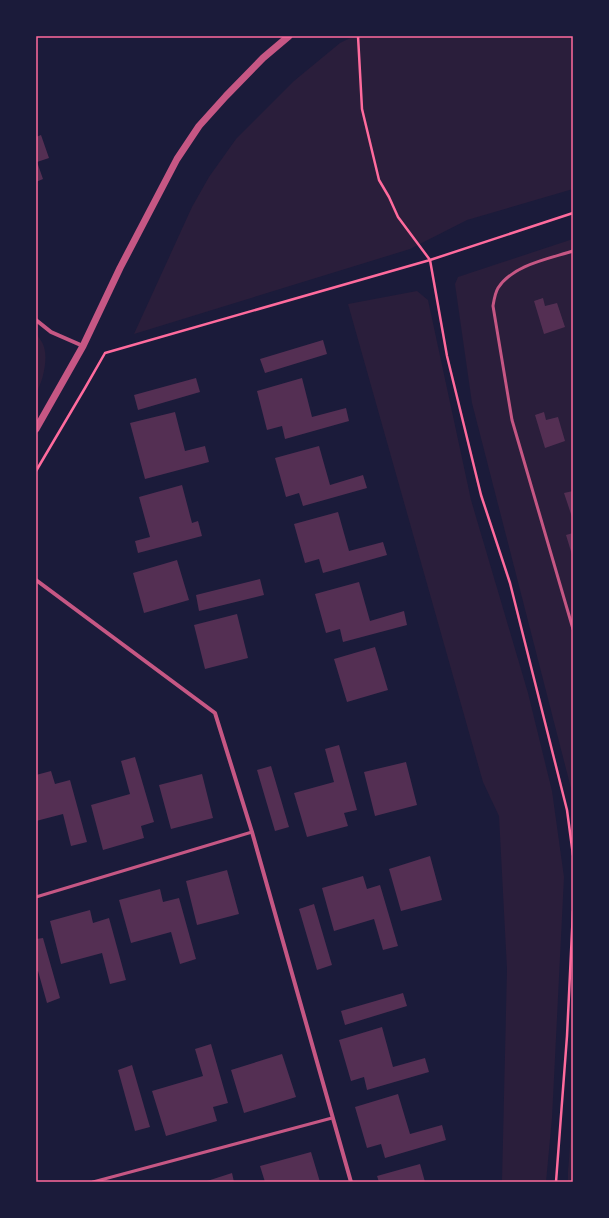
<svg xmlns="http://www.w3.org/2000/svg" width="609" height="1218" font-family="Signika,sans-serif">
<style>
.green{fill:#2a1e3b}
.building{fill:#542f53}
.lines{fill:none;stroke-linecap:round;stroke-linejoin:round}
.path{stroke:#ff6b9d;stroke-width:2.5}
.service{stroke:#c65784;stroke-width:3}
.minor{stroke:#c65784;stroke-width:4}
.tertiary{stroke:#c65784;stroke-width:7}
.neatline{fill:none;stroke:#ff6b9d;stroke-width:1.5}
</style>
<rect width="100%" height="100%" fill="#1b1b3a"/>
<!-- green -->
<path class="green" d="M 354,36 L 573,36 L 573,189 L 467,220 L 410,249 L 134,334 L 192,207 L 209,177 L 236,139 L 294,81 L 340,43 Z
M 573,239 L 573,796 L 472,403 L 455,284 L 458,277 Z
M 417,291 L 428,300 L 471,500 L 528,693 L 552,791 L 564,877 L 552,1118 L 546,1182 L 502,1182 L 507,969 L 499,816 L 483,782 L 348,304 Z
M 36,333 C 38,337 43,342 44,347 C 48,359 43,382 36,393 Z
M 573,1104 L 573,1182 L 568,1182 L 568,1172 Z"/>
<!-- building -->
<path class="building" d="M 41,135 L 49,158 L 37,162 L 43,179 L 36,182 L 36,137 Z
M 543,298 L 545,306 L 557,303 L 565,327 L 544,334 L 534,301 Z
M 323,340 L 327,354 L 265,373 L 260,359 Z
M 196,378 L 200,392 L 138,410 L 134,395 Z
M 302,378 L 312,417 L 346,408 L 349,421 L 285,439 L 282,426 L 267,430 L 257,391 Z
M 175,412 L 185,451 L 205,446 L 209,462 L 145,479 L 130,423 Z
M 544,412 L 546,420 L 558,417 L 565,441 L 545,448 L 535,415 Z
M 319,446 L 330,485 L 363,475 L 367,488 L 303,506 L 299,493 L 286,497 L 275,458 Z
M 182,485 L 192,523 L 198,521 L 202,536 L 138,553 L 135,541 L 150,537 L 139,497 Z
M 573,491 L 573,517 L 572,517 L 564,493 Z
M 338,512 L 349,551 L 383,542 L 387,555 L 323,573 L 319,559 L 305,563 L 294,524 Z
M 573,533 L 573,558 L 566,535 Z
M 177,560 L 189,600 L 144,613 L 133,573 Z
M 260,579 L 264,595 L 199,611 L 196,595 Z
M 359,582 L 370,621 L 404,611 L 407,625 L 343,642 L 340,629 L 326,633 L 315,594 Z
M 237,614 L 248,658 L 205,669 L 194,625 Z
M 375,647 L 388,690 L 347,702 L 334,659 Z
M 339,745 L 357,810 L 344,813 L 348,826 L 307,837 L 294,793 L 334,782 L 325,749 Z
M 135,757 L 154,822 L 141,826 L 144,838 L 103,850 L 91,805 L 130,794 L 121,761 Z
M 406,762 L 417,805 L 375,816 L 364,772 Z
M 271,766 L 289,827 L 275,831 L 257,770 Z
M 51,771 L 55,784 L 70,780 L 87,842 L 71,846 L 63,814 L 36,821 L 36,775 Z
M 202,774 L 213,818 L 171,829 L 159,785 Z
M 430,856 L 442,900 L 401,911 L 389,869 Z
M 227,870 L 239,914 L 197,925 L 186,881 Z
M 363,876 L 367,889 L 380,885 L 398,946 L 383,950 L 374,919 L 334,931 L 322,888 Z
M 160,889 L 163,902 L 179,898 L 196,959 L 180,964 L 171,932 L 131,943 L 119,900 Z
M 314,904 L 332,965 L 317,970 L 299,909 Z
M 90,910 L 93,923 L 109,918 L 126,980 L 110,984 L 102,953 L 61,964 L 50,921 Z
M 43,938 L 60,998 L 47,1003 L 38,971 L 36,972 L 36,939 Z
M 403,993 L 407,1006 L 345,1025 L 341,1011 Z
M 382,1027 L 393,1067 L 425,1058 L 429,1072 L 367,1090 L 364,1077 L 351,1081 L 339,1040 Z
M 211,1044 L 228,1103 L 213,1107 L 217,1121 L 166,1136 L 152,1091 L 203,1076 L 195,1049 Z
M 282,1054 L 296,1097 L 244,1113 L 231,1070 Z
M 132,1065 L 150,1127 L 135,1131 L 118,1070 Z
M 398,1094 L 410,1134 L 442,1125 L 446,1140 L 385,1158 L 381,1144 L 367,1148 L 355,1107 Z
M 311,1152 L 320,1182 L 265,1182 L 260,1166 Z
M 420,1164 L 425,1182 L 379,1182 L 377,1176 Z
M 232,1173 L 234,1182 L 204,1182 Z"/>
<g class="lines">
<!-- path -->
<path class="path" d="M 358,36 L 362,109 L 379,180 L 389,197 L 398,217 L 430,260 L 447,356 L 481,495 L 510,583 L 567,810 L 573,855
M 36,471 L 85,388 L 105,353 L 430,260 L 573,213
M 556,1182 L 567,1036 L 573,911"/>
<!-- service -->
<path class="service" d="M 573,251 C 548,259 513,265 498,288 C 495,293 494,300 493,306 L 512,420 L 573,629
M 36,897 L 252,832
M 93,1182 L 332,1118"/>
<!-- minor -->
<path class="minor" d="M 36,320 L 51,332 L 83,346
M 36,580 L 215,713 L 252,832 L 351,1182"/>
<!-- tertiary -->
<path class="tertiary" d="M 36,429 L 83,346 L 120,268 L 177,159 L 199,126 L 226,96 L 263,58 L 289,36"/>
</g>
<!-- border -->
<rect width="609" height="1218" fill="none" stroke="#1b1b3a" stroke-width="74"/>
<rect x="37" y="37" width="535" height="1144" class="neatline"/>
</svg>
